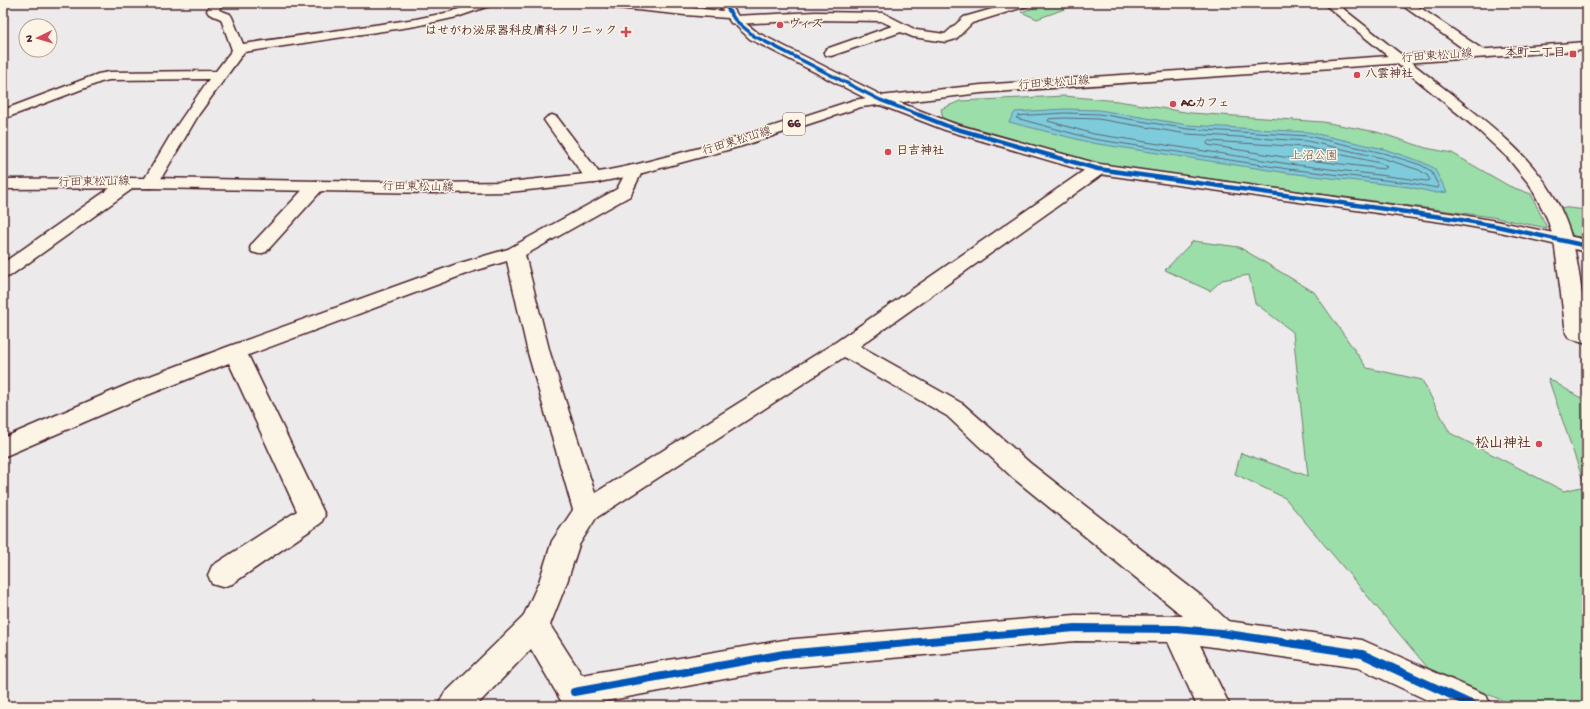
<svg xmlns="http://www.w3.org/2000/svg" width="1590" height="709" font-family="'Gochi Hand','Klee One',sans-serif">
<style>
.green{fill:#9bdea9;stroke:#727e6a}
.water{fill:#7eccdb;stroke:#698795}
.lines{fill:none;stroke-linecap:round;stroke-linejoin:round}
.shore{stroke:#5f6471;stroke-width:1}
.minor-casing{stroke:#4a1f2b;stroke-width:3}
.tertiary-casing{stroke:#4a1f2b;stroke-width:3}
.primary-casing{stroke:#4a1f2b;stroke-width:3}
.minor{fill:#fcf5e5;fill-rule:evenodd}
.tertiary{fill:#fcf5e5;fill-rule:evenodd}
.primary{fill:#fcf5e5;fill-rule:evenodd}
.cycleway-far2-casing{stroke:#fcf5e5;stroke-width:5}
.cycleway-far1-casing{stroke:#fcf5e5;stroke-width:6}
.cycleway-casing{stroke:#fcf5e5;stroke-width:10}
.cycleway-far2{stroke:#0057b8;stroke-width:3.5}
.cycleway-far1{stroke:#0057b8;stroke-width:4.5}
.cycleway{stroke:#0057b8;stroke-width:8}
.poi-dot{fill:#d1495b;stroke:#fcf5e5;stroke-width:1.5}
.labels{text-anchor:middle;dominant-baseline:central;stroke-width:3;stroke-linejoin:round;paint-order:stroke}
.far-poi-label{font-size:12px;font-weight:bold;fill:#4a1f2b;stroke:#fcf5e5;text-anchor:start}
.far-street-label{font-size:12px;fill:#4a1f2b;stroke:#fcf5e5}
.far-park-label{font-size:12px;fill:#5e4f4a;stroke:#fcf5e5}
.shield{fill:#fcf5e5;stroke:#7f5f63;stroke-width:1}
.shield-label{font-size:13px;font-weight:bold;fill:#4a1f2b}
.poi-label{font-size:14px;font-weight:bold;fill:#4a1f2b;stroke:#fcf5e5;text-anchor:end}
</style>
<rect width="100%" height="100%" fill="#eceaeb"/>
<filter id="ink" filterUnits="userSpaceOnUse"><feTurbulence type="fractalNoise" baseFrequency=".025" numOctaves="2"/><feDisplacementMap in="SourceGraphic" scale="8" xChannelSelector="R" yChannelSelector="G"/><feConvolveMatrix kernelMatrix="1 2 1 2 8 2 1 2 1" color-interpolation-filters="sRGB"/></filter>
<g filter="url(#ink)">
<!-- green -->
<path class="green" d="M 1049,3 L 1081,3 L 1037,19 L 1021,12 Z
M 1064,96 L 1118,101 L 1191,113 L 1323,122 L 1377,132 L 1426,148 L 1452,153 L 1509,186 L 1531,194 L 1547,228 L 1492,217 L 1101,164 L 943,119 L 941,109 L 960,101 Z
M 1559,207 L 1587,210 L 1587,238 L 1573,236 Z
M 1193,241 L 1239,247 L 1314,292 L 1367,368 L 1422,380 L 1450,433 L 1564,491 L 1585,486 L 1548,378 L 1587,402 L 1587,706 L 1515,706 L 1428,668 L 1285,498 L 1235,474 L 1241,453 L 1308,476 L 1293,332 L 1255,303 L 1249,275 L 1222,280 L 1210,291 L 1165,270 Z"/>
<!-- water -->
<path class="water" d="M 1065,109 L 1099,110 L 1188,125 L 1308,132 L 1384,149 L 1422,162 L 1434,168 L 1447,192 L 1437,193 L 1409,187 L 1288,173 L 1092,143 L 1009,122 L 1015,112 Z"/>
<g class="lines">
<!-- shore -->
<path class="shore" d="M 1065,113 L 1099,114 L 1188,129 L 1308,136 L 1383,153 L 1421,165 L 1431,171 L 1439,187 L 1437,188 L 1410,183 L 1288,169 L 1093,139 L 1016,118 L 1018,116 Z
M 1065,118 L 1098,119 L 1187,134 L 1307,141 L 1382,158 L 1419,170 L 1427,175 L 1430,180 L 1427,181 L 1289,164 L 1094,134 L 1048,121 L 1049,119 Z
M 1209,141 L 1306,147 L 1380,163 L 1387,167 L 1384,169 L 1290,158 L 1208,145 L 1207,143 Z"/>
<!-- minor casing -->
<g class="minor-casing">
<path id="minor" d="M 210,3 L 222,3 L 219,10 L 230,14 L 232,17 L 243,44 L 416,19 L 450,12 L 477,3 L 494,3 L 492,5 L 457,17 L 416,26 L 244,52 L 199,114 L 156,187 L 150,188 L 144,187 L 142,183 L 173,131 L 209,79 L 109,80 L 101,82 L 3,119 L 3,110 L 98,74 L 109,72 L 216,71 L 232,50 L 221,19 L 209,14 L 207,11 Z
M 1013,3 L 1032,3 L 1030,5 L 972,23 L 956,39 L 946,42 L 913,37 L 901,32 L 831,56 L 826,55 L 824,52 L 826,49 L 892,26 L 881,21 L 815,20 L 735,24 L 731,23 L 729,20 L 731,17 L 735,16 L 815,12 L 883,13 L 916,30 L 945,34 L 964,17 Z
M 1323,3 L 1336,3 C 1371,31 1406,58 1441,86 C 1488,123 1542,161 1565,219 C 1579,253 1581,293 1587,329 L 1587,343 L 1569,338 L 1566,333 L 1554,240 L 1547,218 L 1530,185 L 1508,158 L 1478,130 Z
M 1399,3 L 1413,3 L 1485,51 L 1487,54 L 1485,57 L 1475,57 Z
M 552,115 L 557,117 L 600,174 L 602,178 L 600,182 L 594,183 L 588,182 L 544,120 L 547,117 Z
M 1098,164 L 1104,165 L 1106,169 L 1104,173 L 860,346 L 963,404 L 1030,463 L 1200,595 L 1228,621 L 1362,640 L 1486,695 L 1491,706 L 1440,706 L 1359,668 L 1200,645 L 1230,706 L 1197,706 L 1168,642 L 1075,641 L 784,668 L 595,703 L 596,706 L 564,706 L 531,649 L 476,706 L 438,706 L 443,695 L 523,617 L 539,582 L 552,541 L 573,510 L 528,353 L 507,261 L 471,272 L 248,355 L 325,515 L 321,523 L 232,584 L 222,587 L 212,584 L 208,575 L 212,566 L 297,511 L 229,363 L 145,396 L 3,457 L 3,438 L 129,384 L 227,347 L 457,264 L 508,249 L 617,189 L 629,166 L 635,165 L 641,166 L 643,170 L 630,196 L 525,255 L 550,353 L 595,493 L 836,342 L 1092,165 ZM 844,357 L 947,416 L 1012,477 L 1183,616 L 1075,615 L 784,640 L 582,675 L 550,625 L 567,582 L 579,545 L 596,518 Z
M 316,181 L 322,182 L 325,186 L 322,190 L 266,252 L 259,254 L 252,252 L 250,248 L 252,244 L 310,182 Z"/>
</g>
<!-- tertiary casing -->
<g class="tertiary-casing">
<path id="tertiary" d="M 602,3 L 640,3 L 723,11 L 718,3 L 730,3 L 739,18 L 758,33 L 885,97 L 955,124 L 1099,164 L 1456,214 L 1496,221 L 1587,240 L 1587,252 L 1496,231 L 1456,224 L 1092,173 L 945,130 L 875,103 L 750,39 L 728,18 L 685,15 L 608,7 L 604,5 Z
M 129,178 L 135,179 L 137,183 L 135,187 L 10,276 L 3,278 L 3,263 L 123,179 Z"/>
</g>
<!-- primary casing -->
<g class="primary-casing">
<path id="primary" d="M 1587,42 L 1587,50 L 981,93 L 861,107 L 742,146 L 635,175 L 594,183 L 509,192 L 433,193 L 150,188 L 3,189 L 3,179 L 150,178 L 433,183 L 509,182 L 594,173 L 634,165 L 730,140 L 854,100 L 880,96 L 981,85 Z"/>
</g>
<!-- minor -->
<use href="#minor" class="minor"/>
<!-- tertiary -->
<use href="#tertiary" class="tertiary"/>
<!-- primary -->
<use href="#primary" class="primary"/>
<!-- cycleway-far2 casing -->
<g class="cycleway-far2-casing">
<path id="cycleway-far2" d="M 724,3 L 735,20 L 754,36 L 880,100 L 922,116"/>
</g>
<!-- cycleway-far1 casing -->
<g class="cycleway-far1-casing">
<path id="cycleway-far1" d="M 919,115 L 950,127 L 1098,169 L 1456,219 L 1496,226 L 1587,246"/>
</g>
<!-- cycleway casing -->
<g class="cycleway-casing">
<path id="cycleway" d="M 574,692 L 784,654 L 1075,628 L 1177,629 L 1221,633 L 1362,654 L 1475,706"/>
</g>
<!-- cycleway-far2 -->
<use href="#cycleway-far2" class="cycleway-far2"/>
<!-- cycleway-far1 -->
<use href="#cycleway-far1" class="cycleway-far1"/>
<!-- cycleway -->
<use href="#cycleway" class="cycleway"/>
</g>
</g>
<!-- markers -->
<g class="poi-dot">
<circle cx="780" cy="25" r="4"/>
<path d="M624 26h4v4h4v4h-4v4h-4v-4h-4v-4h4z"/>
<rect x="1569" y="50" width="8" height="8" rx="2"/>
<circle cx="1357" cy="75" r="4"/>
<circle cx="1173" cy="104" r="4"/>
<circle cx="888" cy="152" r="4"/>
<circle cx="1539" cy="444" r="4"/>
</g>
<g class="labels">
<!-- far-poi labels -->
<g class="far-poi-label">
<text x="788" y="25">ヴィズ</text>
<text x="617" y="32" text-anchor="end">はせがわ泌尿器科皮膚科クリニック</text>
<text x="1565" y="54" text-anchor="end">本町一丁目</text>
<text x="1365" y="75">八雲神社</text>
<text x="1181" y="104">ACカフェ</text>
<text x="896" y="152">日吉神社</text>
</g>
<!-- far-street labels -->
<g class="far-street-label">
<text transform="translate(1437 57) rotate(-4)">行田東松山線</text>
<text transform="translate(1054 84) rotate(-4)">行田東松山線</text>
<text transform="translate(737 142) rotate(-17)">行田東松山線</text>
<text transform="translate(94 183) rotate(-1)">行田東松山線</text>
<text transform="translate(418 188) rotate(1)">行田東松山線</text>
</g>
<!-- far-park labels -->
<g class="far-park-label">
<text x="1314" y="157">上沼公園</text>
</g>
<!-- shield labels -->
<rect class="shield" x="783" y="113" width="22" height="22" rx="3"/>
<g class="shield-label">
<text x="794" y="124">66</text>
</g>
<!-- poi labels -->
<g class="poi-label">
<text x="1531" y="444">松山神社</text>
</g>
</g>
<!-- margin -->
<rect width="1590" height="709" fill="none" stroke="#fcf5e5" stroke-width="16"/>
<rect x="8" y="8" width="1574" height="693" fill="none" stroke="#4a1f2b" stroke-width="1.5" filter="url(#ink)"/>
<!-- north arrow -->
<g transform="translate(38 38) rotate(265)"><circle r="19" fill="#fcf5e5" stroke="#b59f9b"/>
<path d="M0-3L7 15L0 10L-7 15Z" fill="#d1495b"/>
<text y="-6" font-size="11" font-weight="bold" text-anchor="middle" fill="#4a1f2b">N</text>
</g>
</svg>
